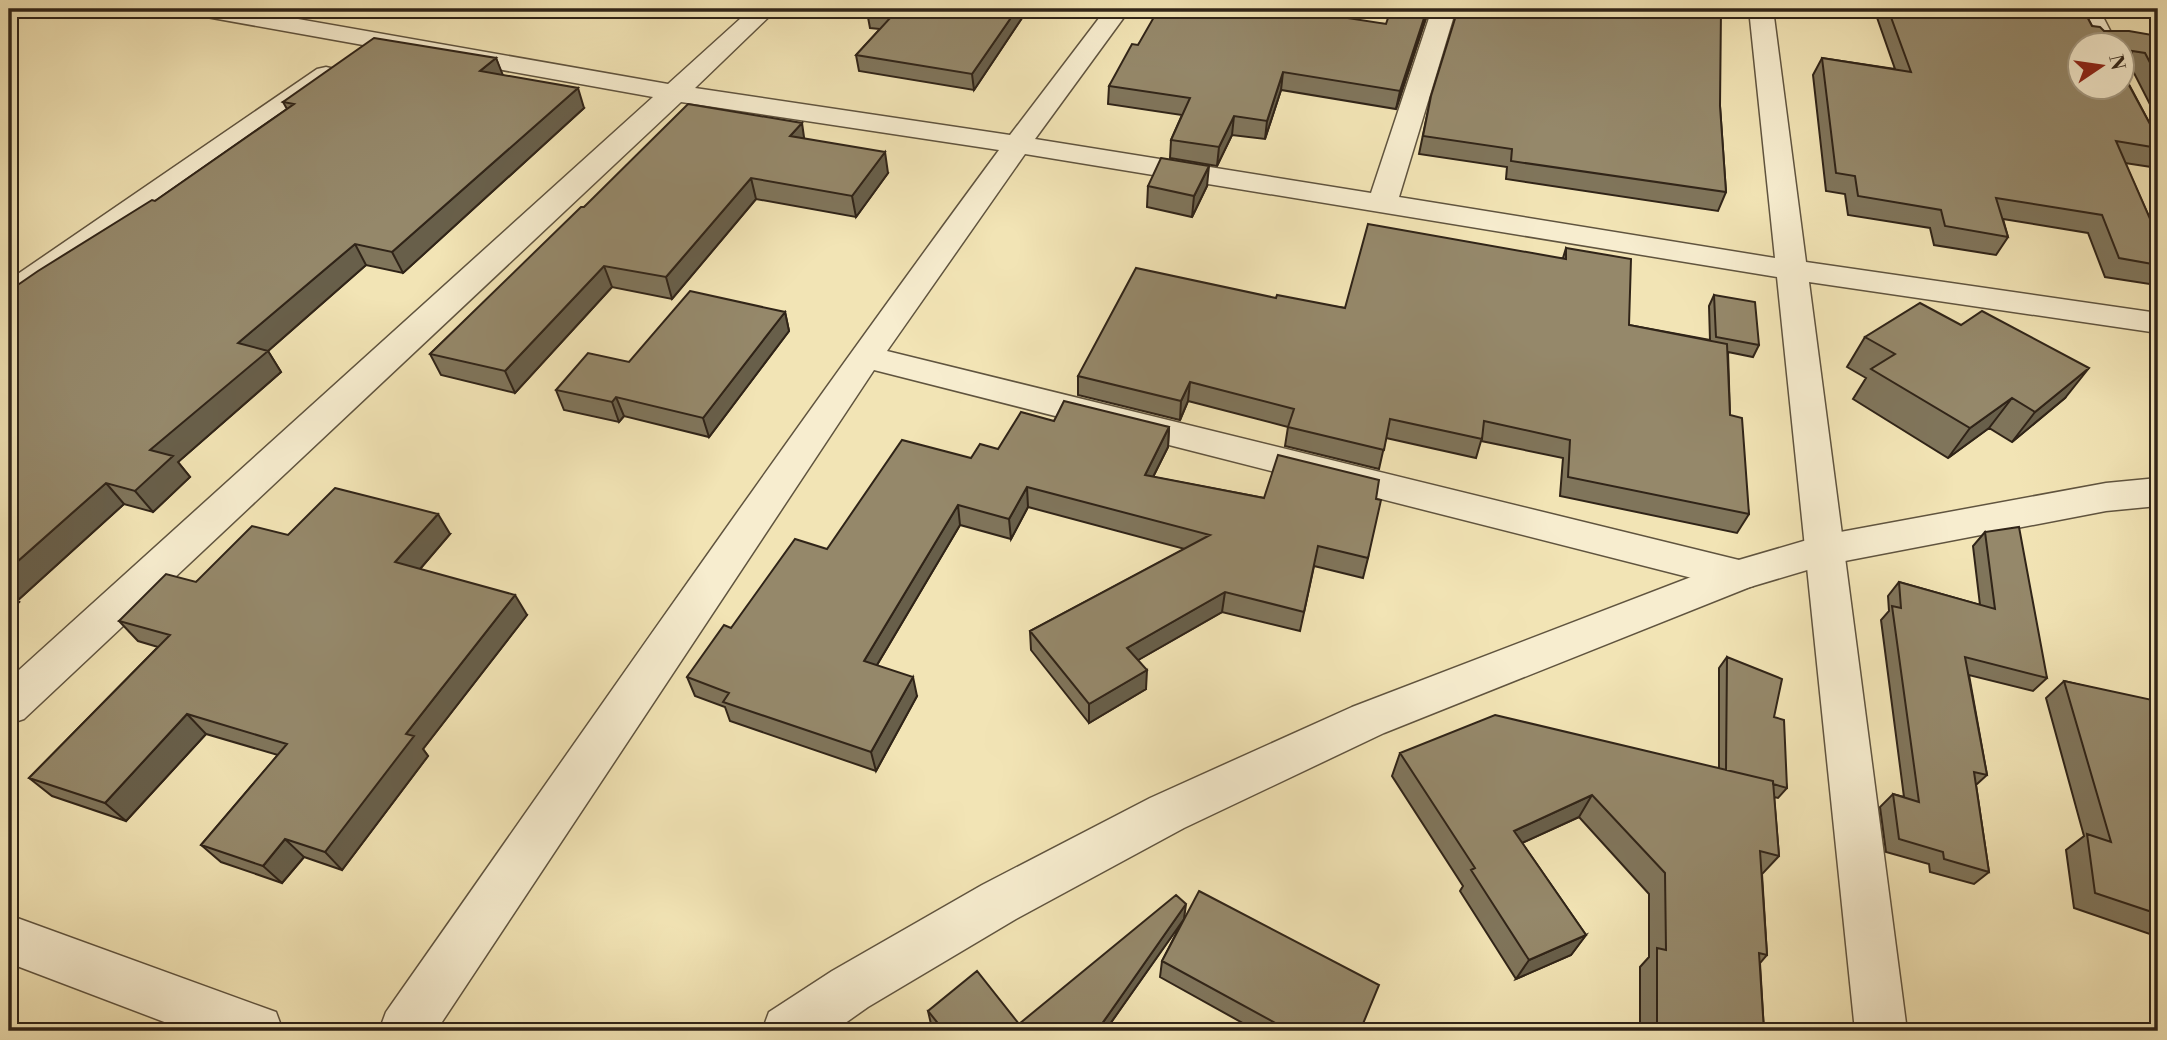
<svg xmlns="http://www.w3.org/2000/svg" width="2167" height="1040" font-family="'Libre Bodoni',serif">
<style>
.lines{fill:none;stroke-linecap:round;stroke-linejoin:round}
.minor-casing{stroke:#60543f;stroke-width:3}
.tertiary-casing{stroke:#60543f;stroke-width:3}
.minor{fill:#f7edcf;fill-rule:evenodd}
.tertiary{fill:#f7edcf;fill-rule:evenodd}
.wall{fill:#80755b;stroke:#302418;stroke-width:2}
.shaded-wall{fill:#685f4a;stroke:#302418;stroke-width:2}
.building{fill:#95886a;stroke:#302418;stroke-width:2;fill-rule:evenodd}
</style>
<rect width="100%" height="100%" fill="#f2e4b5"/>
<filter id="stains"><feTurbulence type="fractalNoise" baseFrequency=".00286" numOctaves="4"/><feColorMatrix values="0 0 0 0 .2 0 0 0 0 .09 0 0 0 0 .02 0 0 0 .5 -.17"/></filter>
<radialGradient id="worn" r=".72"><stop offset=".6" stop-color="#630" stop-opacity="0"/><stop offset="1" stop-color="#630" stop-opacity=".3"/></radialGradient>
<g class="lines">
<!-- minor casing -->
<g class="minor-casing">
<path id="minor" d="M 189,9 L 241,9 L 668,84 L 751,9 L 777,9 L 695,88 L 1010,135 L 1106,9 L 1130,9 L 1035,139 L 1371,193 L 1432,9 L 1456,9 L 1399,197 L 1775,258 L 1749,9 L 1773,9 L 1806,262 L 2158,313 L 2158,333 L 1809,282 L 1907,1031 L 1855,1031 L 1777,277 L 1025,154 L 887,351 L 1739,560 L 1753,564 L 1759,575 L 1753,586 L 1739,590 L 874,370 L 436,1031 L 379,1031 L 386,1012 C 589,723 790,433 999,150 L 681,102 L 24,719 L 9,724 L 9,679 L 653,97 L 201,16 L 192,14 Z
M 2075,9 L 2099,9 L 2118,46 L 2093,46 Z
M 326,67 L 335,69 L 339,75 L 335,81 L 20,302 L 9,305 L 9,280 L 317,69 Z
M 9,915 L 276,1012 L 283,1031 L 188,1031 L 9,963 Z"/>
</g>
<!-- tertiary casing -->
<g class="tertiary-casing">
<path id="tertiary" d="M 2158,478 L 2158,506 L 2106,511 L 1824,565 L 1750,587 L 1384,733 L 1184,828 L 1016,919 L 868,1007 L 834,1031 L 762,1031 L 769,1012 L 832,971 L 982,885 L 1150,798 L 1352,707 L 1725,564 L 1824,535 L 2106,483 Z"/>
</g>
<!-- minor -->
<use href="#minor" class="minor"/>
<!-- tertiary -->
<use href="#tertiary" class="tertiary"/>
</g>
<!-- wall -->
<path class="wall" d="M 863,9 L 1028,9 L 974,90 L 859,71 L 856,55 L 880,29 L 870,28 L 867,12 L 870,10 Z
M 1429,9 L 1396,109 L 1281,90 L 1265,139 L 1232,135 L 1217,166 L 1170,158 L 1171,140 L 1182,115 L 1108,104 L 1109,86 L 1138,45 L 1165,11 L 1386,24 Z
M 1874,9 L 2083,9 L 2092,26 L 2104,31 L 2158,36 L 2158,120 L 2133,71 L 2130,70 L 2125,77 L 2158,139 L 2158,168 L 2125,163 L 2158,237 L 2158,283 L 2156,285 L 2105,277 L 2088,233 L 2003,219 L 2008,237 L 1996,255 L 1934,245 L 1930,228 L 1848,215 L 1845,194 L 1826,191 L 1813,75 L 1822,58 L 1895,69 Z
M 496,58 L 502,75 L 584,108 L 403,273 L 366,265 L 268,351 L 281,372 L 178,462 L 190,477 L 153,512 L 124,504 L 17,601 L 19,602 L 9,612 L 9,291 L 155,201 L 287,109 L 283,102 Z
M 1431,96 L 1720,106 L 1726,192 L 1718,211 L 1506,179 L 1507,167 L 1419,154 Z
M 804,139 L 888,173 L 856,217 L 756,199 L 672,299 L 612,287 L 515,393 L 441,375 L 430,354 L 584,207 Z
M 1148,186 L 1207,186 L 1192,217 L 1147,207 Z
M 1566,248 L 1629,325 L 1710,340 L 1709,306 L 1714,295 L 1759,345 L 1753,357 L 1728,352 L 1730,415 L 1749,514 L 1737,533 L 1560,496 L 1563,458 L 1481,441 L 1476,458 L 1386,438 L 1379,469 L 1285,446 L 1288,427 L 1188,401 L 1180,420 L 1078,395 L 1078,376 L 1276,298 L 1345,308 L 1563,258 Z
M 785,312 L 789,331 L 709,437 L 624,416 L 619,422 L 564,410 L 556,390 L 629,362 Z
M 1865,337 L 2065,398 L 2012,442 L 1989,428 L 1948,458 L 1853,399 L 1866,378 L 1847,367 Z
M 1054,421 L 1169,427 L 1168,447 L 1153,477 L 1264,498 L 1376,499 L 1368,558 L 1363,578 L 1314,566 L 1300,631 L 1222,612 L 1138,660 L 1146,689 L 1089,723 L 1031,650 L 1030,631 L 1185,549 L 1028,507 L 1011,539 L 960,525 L 877,665 L 917,696 L 876,771 L 730,721 L 725,707 L 695,696 L 687,677 L 731,628 L 827,549 L 971,458 L 998,449 Z
M 1985,532 L 2047,678 L 2033,691 L 1969,675 L 1987,775 L 1976,785 L 1989,872 L 1974,884 L 1930,872 L 1929,864 L 1886,852 L 1880,807 L 1893,794 L 1904,797 L 1881,620 L 1889,611 L 1888,596 L 1899,582 L 1980,605 L 1973,546 Z
M 450,534 L 420,569 L 527,615 L 423,749 L 428,756 L 342,870 L 304,857 L 282,883 L 221,862 L 201,845 L 278,755 L 206,734 L 126,821 L 52,796 L 29,778 L 158,647 L 138,641 L 119,621 L 288,535 Z
M 1727,657 L 1774,717 L 1787,788 L 1778,798 L 1774,797 L 1779,856 L 1762,874 L 1767,955 L 1760,963 L 1764,1031 L 1640,1031 L 1640,967 L 1649,957 L 1649,894 L 1579,817 L 1522,843 L 1586,935 L 1571,955 L 1516,979 L 1460,891 L 1463,886 L 1392,776 L 1400,753 L 1719,768 L 1719,668 Z
M 2064,681 L 2158,704 L 2158,970 L 2150,934 L 2074,908 L 2066,850 L 2084,836 L 2046,698 Z
M 1184,919 L 1360,1031 L 1257,1031 L 1160,977 L 1162,961 L 1183,920 L 1105,1031 L 936,1031 L 931,1024 L 928,1011 L 1019,1024 Z"/>
<!-- shaded-wall -->
<path class="shaded-wall" d="M 1017,9 L 1028,9 L 974,90 L 972,74 Z
M 1427,9 L 1429,9 L 1396,109 L 1400,91 Z
M 496,58 L 504,78 L 480,71 Z
M 1283,72 L 1281,90 L 1265,139 L 1267,121 Z
M 578,88 L 584,108 L 403,273 L 392,252 Z
M 1234,116 L 1232,135 L 1217,166 L 1219,147 Z
M 802,123 L 805,144 L 790,136 Z
M 885,152 L 888,173 L 856,217 L 852,196 Z
M 1209,166 L 1207,186 L 1192,217 L 1194,196 Z
M 751,178 L 756,199 L 672,299 L 666,277 Z
M 355,244 L 366,265 L 268,351 L 281,372 L 178,462 L 190,477 L 153,512 L 135,491 L 150,450 L 238,343 Z
M 604,266 L 612,287 L 515,393 L 505,371 Z
M 785,312 L 789,331 L 709,437 L 703,418 Z
M 2089,368 L 2065,398 L 2012,442 L 2035,412 Z
M 1190,382 L 1188,401 L 1180,420 L 1181,401 Z
M 616,397 L 624,416 L 619,422 L 612,402 Z
M 2012,398 L 1989,428 L 1948,458 L 1970,428 Z
M 1169,427 L 1168,447 L 1144,495 L 1145,475 Z
M 106,483 L 124,504 L 17,601 L 19,602 L 9,612 L 9,569 Z
M 1027,487 L 1028,507 L 1011,539 L 1009,519 Z
M 958,505 L 960,525 L 868,680 L 864,661 Z
M 438,514 L 450,534 L 408,583 L 395,562 Z
M 1225,592 L 1222,612 L 1126,667 L 1127,648 Z
M 515,595 L 527,615 L 423,749 L 428,756 L 342,870 L 325,852 L 406,734 Z
M 1147,670 L 1146,689 L 1089,723 L 1089,704 Z
M 913,677 L 917,696 L 876,771 L 871,752 Z
M 187,714 L 206,734 L 126,821 L 105,803 Z
M 1592,795 L 1579,817 L 1502,852 L 1514,831 Z
M 285,839 L 304,857 L 282,883 L 263,866 Z
M 1186,904 L 1184,919 L 1105,1031 L 1098,1031 L 1099,1028 Z
M 1586,935 L 1571,955 L 1516,979 L 1529,960 Z"/>
<!-- building -->
<path class="building" d="M 871,9 L 1017,9 L 972,74 L 856,55 L 892,16 L 867,12 Z
M 1166,9 L 1289,9 L 1386,24 L 1391,9 L 1427,9 L 1400,91 L 1283,72 L 1267,121 L 1234,116 L 1219,147 L 1171,140 L 1190,98 L 1109,86 L 1132,44 L 1138,45 L 1158,10 L 1165,11 Z
M 1458,9 L 1721,9 L 1720,106 L 1726,192 L 1511,161 L 1512,149 L 1423,136 L 1431,96 Z
M 1888,9 L 2083,9 L 2092,26 L 2100,27 L 2104,31 L 2129,31 L 2158,36 L 2158,78 L 2145,53 L 2132,51 L 2131,68 L 2123,68 L 2122,72 L 2158,139 L 2158,148 L 2116,141 L 2158,237 L 2158,265 L 2119,258 L 2102,215 L 1996,198 L 2008,237 L 1945,226 L 1941,210 L 1858,196 L 1855,176 L 1836,173 L 1822,58 L 1911,72 ZM 2080,46 L 2122,46 L 2122,88 L 2080,88 Z
M 374,38 L 496,58 L 480,71 L 578,88 L 392,252 L 355,244 L 238,343 L 268,351 L 150,450 L 173,456 L 135,491 L 106,483 L 9,569 L 9,291 L 38,271 L 152,200 L 155,201 L 294,104 L 283,102 Z
M 688,104 L 802,123 L 790,136 L 885,152 L 852,196 L 751,178 L 666,277 L 604,266 L 505,371 L 430,354 L 581,207 L 584,207 Z
M 1161,158 L 1209,166 L 1194,196 L 1148,186 Z
M 1368,224 L 1566,259 L 1566,248 L 1631,259 L 1629,325 L 1727,344 L 1730,415 L 1742,418 L 1749,514 L 1568,477 L 1570,440 L 1484,421 L 1482,439 L 1390,419 L 1384,450 L 1288,427 L 1294,409 L 1190,382 L 1181,401 L 1078,376 L 1136,268 L 1276,298 L 1277,295 L 1345,308 Z
M 690,291 L 785,312 L 703,418 L 616,397 L 612,402 L 556,390 L 588,353 L 629,362 Z
M 1714,295 L 1755,302 L 1759,345 L 1716,337 Z
M 1920,303 L 1961,325 L 1982,311 L 2089,368 L 2035,412 L 2012,398 L 1970,428 L 1871,369 L 1895,354 L 1865,337 Z
M 1064,401 L 1169,427 L 1145,475 L 1264,498 L 1278,455 L 1379,480 L 1376,499 L 1381,500 L 1368,558 L 1318,546 L 1304,612 L 1225,592 L 1127,648 L 1147,670 L 1089,704 L 1030,631 L 1210,535 L 1027,487 L 1009,519 L 958,505 L 864,661 L 913,677 L 871,752 L 723,702 L 729,693 L 687,677 L 724,625 L 731,628 L 795,539 L 827,549 L 902,440 L 971,458 L 980,444 L 998,449 L 1021,412 L 1054,421 Z
M 335,488 L 438,514 L 395,562 L 515,595 L 406,734 L 414,736 L 325,852 L 285,839 L 263,866 L 201,845 L 287,744 L 187,714 L 105,803 L 29,778 L 170,635 L 119,621 L 166,574 L 196,582 L 252,526 L 288,535 Z
M 2019,527 L 2047,678 L 1965,657 L 1987,775 L 1974,772 L 1989,872 L 1944,859 L 1943,852 L 1899,839 L 1893,794 L 1919,802 L 1892,606 L 1901,608 L 1899,582 L 1995,609 L 1985,532 Z
M 1727,657 L 1782,679 L 1774,717 L 1784,720 L 1787,788 L 1773,784 L 1773,781 L 1726,770 Z
M 2064,681 L 2157,701 L 2158,704 L 2158,914 L 2095,893 L 2087,834 L 2111,842 Z
M 1495,715 L 1773,781 L 1779,856 L 1760,851 L 1767,955 L 1759,953 L 1764,1031 L 1657,1031 L 1657,948 L 1666,950 L 1665,873 L 1592,795 L 1514,831 L 1586,935 L 1529,960 L 1471,870 L 1475,868 L 1400,753 Z
M 1199,891 L 1379,985 L 1360,1031 L 1290,1031 L 1162,961 Z
M 1176,895 L 1186,904 L 1099,1028 L 1102,1031 L 936,1031 L 941,1027 L 928,1011 L 977,971 L 1019,1024 Z
M 1950,1028 L 1960,1031 L 1950,1031 Z"/>
<!-- margin -->
<rect width="2167" height="1040" fill="none" stroke="#f2e4b5" stroke-width="35"/>
<rect x="10" y="10" width="2146" height="1019" fill="none" stroke="#302418" stroke-width="3.5"/>
<rect x="18" y="18" width="2132" height="1005" fill="none" stroke="#302418" stroke-width="2"/>
<!-- north arrow -->
<g transform="translate(2101 66) rotate(77)"><circle r="33" fill="#f7edcf" stroke="#a79d86" stroke-width="2"/>
<path d="M0-5L12 26L0 18L-12 26Z" fill="#8f2418"/>
<text y="-10" font-size="19" font-weight="bold" text-anchor="middle" fill="#302418">N</text>
</g>
<rect width="100%" height="100%" filter="url(#stains)"/>
<rect width="100%" height="100%" fill="url(#worn)"/>
</svg>
